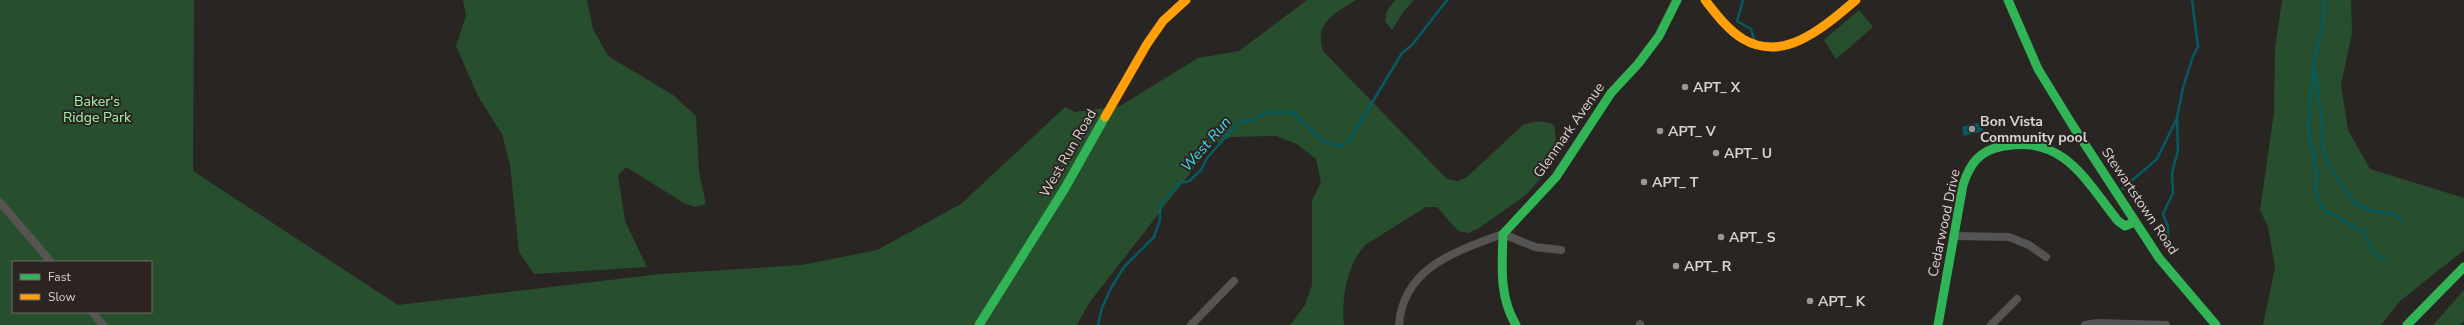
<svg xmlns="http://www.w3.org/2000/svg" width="2464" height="325" font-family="'Nunito Sans',sans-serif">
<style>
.green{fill:#274f2d;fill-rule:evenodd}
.water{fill:#045b62}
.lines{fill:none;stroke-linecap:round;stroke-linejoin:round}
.stream{stroke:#045b62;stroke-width:2.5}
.street{stroke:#555453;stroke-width:8}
.fast{stroke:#30b455;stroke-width:9}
.slow{stroke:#ff9f0a;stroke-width:9}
.poi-dot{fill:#9b9795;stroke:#2b2421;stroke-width:1.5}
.labels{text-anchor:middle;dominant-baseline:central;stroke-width:4;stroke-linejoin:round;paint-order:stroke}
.poi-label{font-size:14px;font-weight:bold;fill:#d9d4d2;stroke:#2b2421;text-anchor:start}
.park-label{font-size:14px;fill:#a2f3ab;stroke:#2b2421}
.street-label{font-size:14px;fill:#d9d4d2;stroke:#2b2421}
.water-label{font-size:15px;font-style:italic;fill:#40dae9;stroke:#2b2421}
</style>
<rect width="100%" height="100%" fill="#292523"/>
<!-- green -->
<path class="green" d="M 0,0 L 194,0 L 193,171 L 398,305 L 661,274 L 802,265 L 877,250 L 961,204 L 1065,107 L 1075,112 L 1120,106 L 1198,58 L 1239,51 L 1307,0 L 1356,0 C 1335,13 1314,22 1323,51 L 1447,179 L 1458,181 L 1467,177 L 1523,125 C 1535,121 1542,120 1554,125 L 1557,146 L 1542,177 L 1526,195 L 1479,228 L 1469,233 L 1458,231 L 1437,207 L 1426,207 L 1365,245 C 1347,266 1341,298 1344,325 L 1290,325 L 1305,305 L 1312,285 L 1312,201 L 1321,182 L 1316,159 L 1297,144 L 1276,136 L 1231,137 L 1212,145 L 1089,303 L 1077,325 L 0,325 ZM 13,262 L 151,262 L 151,312 L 13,312 Z
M 463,0 L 587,0 L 593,29 L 608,56 L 673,95 L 696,116 L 699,172 L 706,204 L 695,207 L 684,203 L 626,167 L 618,175 L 625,221 L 647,267 L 534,274 L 519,252 L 510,165 L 502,134 L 478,96 L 456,46 L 466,16 Z
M 1395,0 L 1414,0 L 1404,11 L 1392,30 L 1385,21 L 1387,11 Z
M 2282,0 L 2351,0 L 2352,33 L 2341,85 L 2348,130 L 2370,169 L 2464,198 L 2464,250 L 2400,301 L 2381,325 L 2263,325 L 2275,267 L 2268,227 L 2260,210 L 2274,112 L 2275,49 Z
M 1859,10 L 1873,27 L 1836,59 L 1824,40 Z
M 2464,290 L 2464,321 L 2460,325 L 2433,325 Z"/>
<!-- water -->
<path class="water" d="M 1981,122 L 1983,131 L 1964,136 L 1962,127 Z"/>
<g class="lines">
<!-- stream -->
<path class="stream" d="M 1743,0 L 1737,21 L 1751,29 L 1754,39
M 2324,0 L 2323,23 L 2314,62 L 2308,127 L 2317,176 L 2315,187 L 2321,205 L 2327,213 C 2342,215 2350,229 2365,231 L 2371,251 L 2385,261
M 2314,67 L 2322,120 L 2323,151 L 2329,166 L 2354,203 L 2372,211 L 2391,213 L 2404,221
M 2122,189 L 2157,159 L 2177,118
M 2168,243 L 2168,227 L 2163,214 L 2173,193 L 2172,173 L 2178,150 L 2177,117 L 2183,88 L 2193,56 L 2198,47 L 2192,0
M 1098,325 L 1102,308 L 1111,288 L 1124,267 L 1154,237 L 1160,220 L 1160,205 L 1180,182 L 1188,182 L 1201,170 L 1207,158 L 1240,121 L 1250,121 L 1268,112 L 1292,112 L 1324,142 L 1341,146 L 1349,141 L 1402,53 L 1412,45 L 1447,0"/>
<!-- street -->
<path class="street" d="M 0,202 L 51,262
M 1954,236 L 2009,237 L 2029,245 L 2046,257
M 92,312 L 103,325
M 1191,325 L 1234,281
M 1399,325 C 1403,267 1457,251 1503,234 L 1535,247 L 1561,250
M 1640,325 L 1640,324
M 1991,325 L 2017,299
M 2085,325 L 2097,323 L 2166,325"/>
<!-- fast -->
<path class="fast" d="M 2008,0 L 2038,69 L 2073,126 L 2159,258 L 2216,325
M 979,325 L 1065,188 L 1105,117
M 1516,325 C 1499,297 1502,266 1503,234 L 1556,177 L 1611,93 L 1638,64 L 1659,36 L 1677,0
M 1938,325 L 1963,185 C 1970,163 1980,150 2004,146 C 2064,135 2086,181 2118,221 L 2125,226 L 2135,222
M 2407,325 L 2464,267"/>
<!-- slow -->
<path class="slow" d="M 1705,0 C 1716,14 1728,30 1743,39 C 1785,64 1826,25 1856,0
M 1105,117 L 1147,44 L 1163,21 L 1186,0"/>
</g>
<!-- markers -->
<g class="poi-dot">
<circle cx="1685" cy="87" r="4"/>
<circle cx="1972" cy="129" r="4"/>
<circle cx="1660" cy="131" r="4"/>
<circle cx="1716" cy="153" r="4"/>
<circle cx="1644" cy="182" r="4"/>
<circle cx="1721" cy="237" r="4"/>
<circle cx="1676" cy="266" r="4"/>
<circle cx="1810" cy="301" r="4"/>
</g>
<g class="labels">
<!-- poi labels -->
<g class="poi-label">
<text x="1693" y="87">APT_ X</text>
<text x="1980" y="121">Bon Vista<tspan x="1980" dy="16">Community pool</tspan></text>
<text x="1668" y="131">APT_ V</text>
<text x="1724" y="153">APT_ U</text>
<text x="1652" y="182">APT_ T</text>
<text x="1729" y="237">APT_ S</text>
<text x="1684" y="266">APT_ R</text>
<text x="1818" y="301">APT_ K</text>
</g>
<!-- park labels -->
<g class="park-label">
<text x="97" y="101">Baker's<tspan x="97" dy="16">Ridge Park</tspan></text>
</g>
<!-- street labels -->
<g class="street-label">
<text transform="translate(1569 130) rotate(-55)">Glenmark Avenue</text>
<text transform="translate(1068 153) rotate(-60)">West Run Road</text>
<text transform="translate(2140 201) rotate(56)">Stewartstown Road</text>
<text transform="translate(1944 223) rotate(-78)">Cedarwood Drive</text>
</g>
<!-- water labels -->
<g class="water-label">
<text transform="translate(1206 144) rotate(-49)">West Run</text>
</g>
</g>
<!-- legend -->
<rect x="12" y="261" width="140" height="52" fill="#2b2421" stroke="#716a68"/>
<rect x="20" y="274" width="20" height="6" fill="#30b455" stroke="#716a68"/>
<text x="48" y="281" font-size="12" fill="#d9d4d2">Fast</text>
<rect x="20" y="294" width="20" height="6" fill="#ff9f0a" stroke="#716a68"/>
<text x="48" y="301" font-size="12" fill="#d9d4d2">Slow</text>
</svg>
